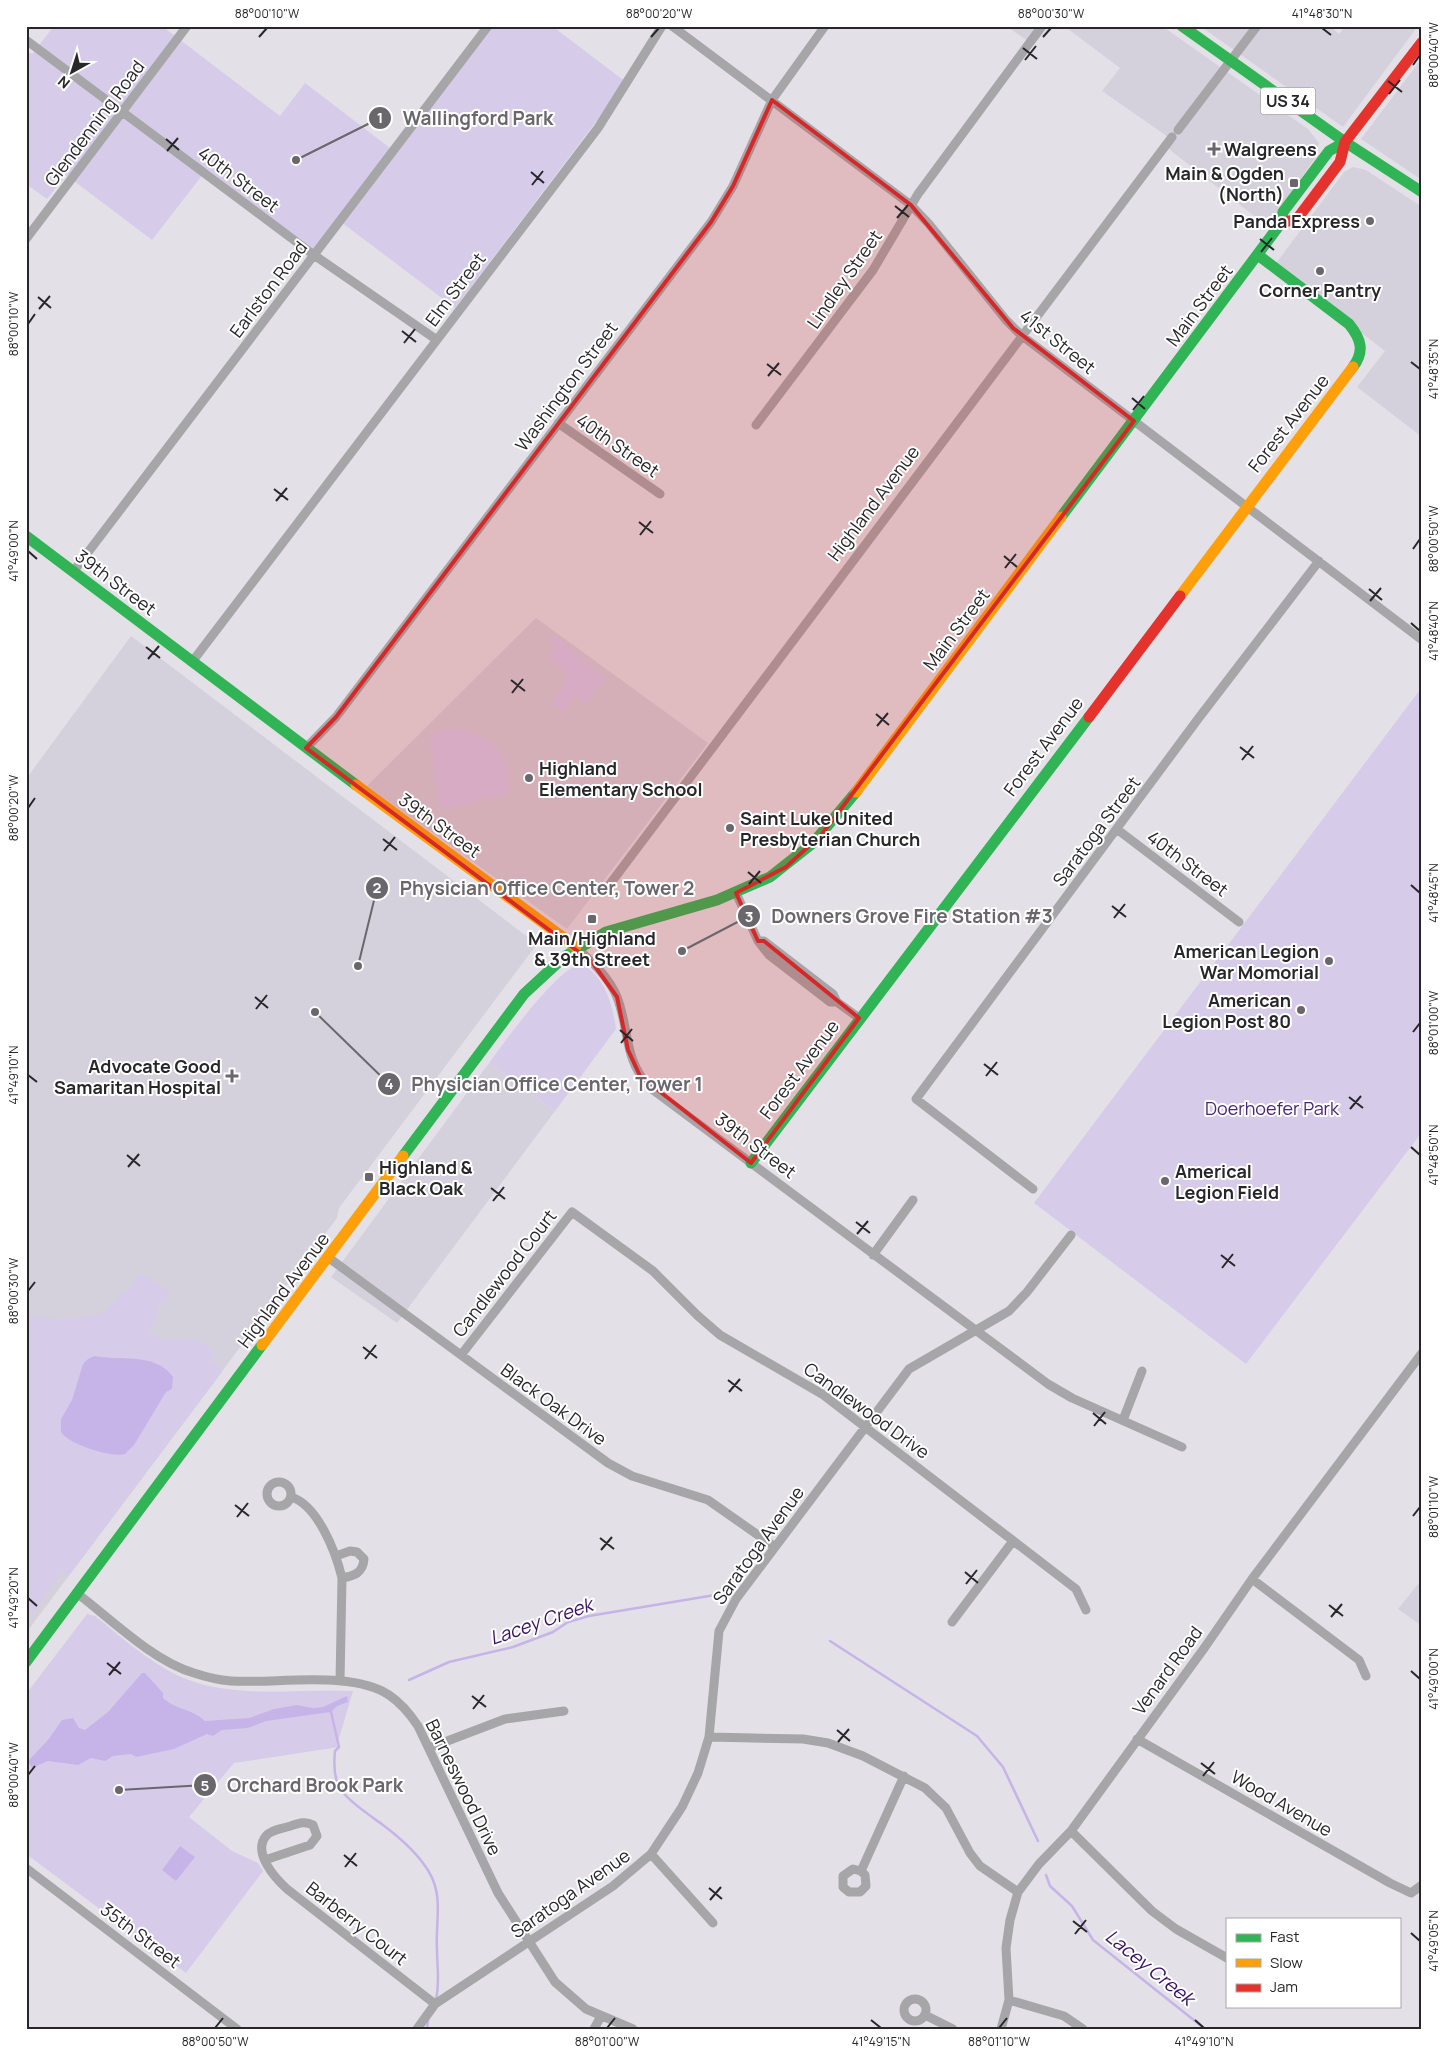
<svg xmlns="http://www.w3.org/2000/svg" width="1448" height="2055" font-family="Manrope,sans-serif">
<style>
.built{fill:#d4d1dd}
.green{fill:#d6ccea}
.water{fill:#c6b4e8}
.lines{fill:none;stroke-linecap:round;stroke-linejoin:round}
.stream{stroke:#c6b4e8;stroke-width:2.5}
.street{stroke:#a6a5a7;stroke-width:9}
.fast{stroke:#30b455;stroke-width:11}
.slow{stroke:#ff9f0a;stroke-width:11}
.jam{stroke:#e5322d;stroke-width:11}
.marked{fill:#d62828;fill-opacity:0.2;stroke:#d62828;stroke-width:4;stroke-linejoin:round}
.ticks{fill:none;stroke:#272629;stroke-width:2}
.poi-dot{fill:#69676c;stroke:#fff;stroke-width:2}
.labels{text-anchor:middle;dominant-baseline:central;stroke-width:4;stroke-linejoin:round;paint-order:stroke}
.shield{fill:#fff;stroke:#686769;stroke-width:1}
.shield-label{font-size:16px;font-weight:bold;fill:#272629}
.street-label{font-size:18px;fill:#272629;stroke:#fff}
.poi-label{font-size:18px;font-weight:bold;fill:#272629;stroke:#fff;text-anchor:start}
.park-label{font-size:18px;fill:#4a2579;stroke:#fff}
.water-label{font-size:19px;font-style:italic;fill:#391065;stroke:#fff}
.leader{fill:none;stroke:#69676c;stroke-width:2}
.callout-dot{fill:#69676c;stroke:#fff;stroke-width:2}
.mark-label{font-size:15px;text-anchor:middle;font-weight:bold;fill:#fff}
.callout-label{font-size:19px;text-anchor:middle;font-weight:bold;fill:#69676c;stroke:#fff;stroke-width:4;stroke-linejoin:round;paint-order:stroke}
.neatline{fill:none;stroke:#272629;stroke-width:2}
.ticks-label{font-size:12px;text-anchor:middle;fill:#272629}
</style>
<rect width="100%" height="100%" fill="#e3e1e7"/>
<!-- built -->
<path class="built" d="M 1006,26 L 1049,26 L 1034,45 Z
M 1064,26 L 1162,26 L 1308,129 L 1319,143 L 1316,157 L 1267,226 L 1165,146 L 1171,139 L 1102,91 L 1120,68 Z
M 1200,26 L 1330,26 L 1339,34 L 1345,26 L 1418,26 L 1343,127 Z
M 1422,58 L 1422,180 L 1361,139 Z
M 1353,167 L 1366,170 L 1422,207 L 1422,437 L 1357,387 L 1385,351 L 1274,266 L 1344,172 Z
M 536,618 L 708,743 L 567,929 L 367,786 Z
M 131,636 L 537,944 L 339,1208 L 337,1218 L 26,1633 L 26,779 Z
M 489,1063 L 555,1111 L 397,1323 L 331,1277 Z
M 1422,1579 L 1422,1626 L 1398,1609 Z"/>
<!-- green -->
<path class="green" d="M 54,26 L 162,26 L 280,116 L 305,83 L 394,151 L 490,26 L 552,26 L 626,82 L 455,308 L 337,219 L 313,250 L 207,169 L 152,240 L 66,175 L 47,199 L 26,184 L 26,50 L 32,54 Z
M 555,635 L 605,678 L 586,704 L 575,697 L 562,713 L 551,704 L 567,680 L 565,678 L 567,674 L 548,657 L 555,648 L 549,642 Z
M 1422,687 L 1422,1132 L 1246,1364 L 1034,1203 Z
M 446,729 C 488,729 511,750 510,793 L 447,809 L 437,802 L 430,735 Z
M 582,964 C 605,977 613,1005 616,1029 L 555,1111 L 489,1063 C 505,1042 557,967 582,964 Z
M 140,1272 L 169,1292 L 167,1301 L 158,1306 L 157,1317 L 148,1332 C 174,1349 192,1326 215,1354 L 210,1363 L 216,1364 L 222,1372 L 71,1573 L 67,1574 L 61,1572 L 26,1621 L 26,1317 L 74,1319 L 88,1316 L 107,1311 L 122,1293 L 126,1294 Z
M 87,1614 L 95,1616 C 124,1639 154,1667 189,1680 C 240,1699 300,1688 353,1691 L 337,1745 L 339,1747 L 234,1763 L 189,1817 L 232,1851 L 258,1863 L 263,1871 L 186,1973 L 26,1854 L 26,1694 Z"/>
<!-- water -->
<path class="water" d="M 94,1356 C 120,1361 156,1352 173,1377 L 172,1389 L 166,1392 L 134,1445 L 125,1454 C 111,1458 68,1444 61,1432 L 61,1419 L 72,1400 L 83,1364 L 88,1359 Z
M 142,1673 L 145,1673 L 163,1693 L 163,1698 C 176,1710 193,1709 205,1721 L 249,1718 L 274,1709 L 297,1705 L 313,1708 L 323,1707 L 347,1696 L 348,1702 L 337,1706 L 331,1712 L 266,1721 L 248,1728 L 222,1730 L 213,1736 L 207,1734 L 174,1749 L 136,1757 L 131,1754 L 113,1756 L 105,1761 L 91,1758 L 78,1765 L 48,1761 L 32,1768 L 28,1761 L 48,1740 L 62,1720 L 73,1718 L 79,1728 L 85,1730 L 108,1712 Z
M 180,1846 L 195,1857 L 176,1881 L 162,1870 Z"/>
<g class="lines">
<!-- stream -->
<path class="stream" d="M 830,1641 L 977,1736 L 1003,1767 L 1038,1841
M 409,1680 L 449,1662 L 513,1647 L 553,1632 L 568,1622 L 589,1616 L 715,1595
M 331,1712 L 339,1747 L 335,1751 C 334,1761 334,1773 337,1782 C 341,1797 371,1816 383,1825 C 399,1837 419,1855 429,1872 C 444,1897 435,1923 437,1950 C 437,1967 440,1982 436,1999
M 1046,1875 L 1050,1886 L 1072,1906 L 1093,1940 L 1205,2029
M 427,2029 L 428,2020"/>
<!-- street -->
<path class="street" d="M 672,26 L 911,205 L 929,224 L 1006,320 L 1021,335 L 1422,640
M 26,40 L 314,255 L 437,340
M 1178,130 L 1257,26
M 26,239 L 187,26
M 558,423 L 660,494
M 756,425 L 873,270 L 918,194 L 1042,26
M 73,572 L 488,26
M 192,662 L 598,128 L 662,26
M 306,748 L 336,717 L 711,222 L 733,186 L 772,100 L 825,26
M 1118,830 L 1239,922
M 604,892 L 1172,137
M 736,893 L 758,941 L 769,955 L 830,1002 L 837,1002 L 859,1018
M 758,941 L 764,941 L 833,994 L 837,1002
M 576,947 C 592,962 609,977 617,997 C 630,1031 623,1057 649,1087 L 1048,1384 L 1072,1398 L 1182,1447
M 1033,1189 L 916,1099 L 1198,719 L 1319,561
M 873,1255 L 913,1200
M 329,1258 L 608,1463 L 632,1476 L 708,1500 L 775,1547
M 461,1355 L 572,1212 L 653,1271 L 697,1315 L 720,1335 L 822,1394 L 1076,1589 L 1086,1610
M 1123,1420 L 1142,1371
M267 1494a12 12 0 1 1 24 0a12 12 0 1 1-24 0Z
M 291,1497 C 318,1505 336,1553 342,1578 L 340,1681
M 336,1556 L 350,1551 L 357,1552 L 364,1559 C 363,1573 354,1576 342,1578
M 1252,1579 L 1359,1660 L 1366,1676
M 78,1594 C 112,1620 153,1661 194,1673 C 206,1677 219,1680 231,1681 C 275,1684 353,1670 389,1695 C 401,1703 410,1714 418,1726 L 498,1893 L 555,1982 L 586,2009 L 633,2029
M 952,1622 L 1013,1541
M 709,1737 L 803,1739 L 828,1743 L 863,1756 L 925,1788 L 946,1808 L 970,1853 L 980,1866 L 1018,1892
M 1137,1739 L 1390,1883 L 1411,1893 L 1422,1885
M 429,1748 L 505,1719 L 564,1711
M 1071,1831 L 1152,1911 L 1176,1929 L 1227,1958
M 651,1854 L 713,1923
M 265,1860 L 310,1845 L 317,1836 L 313,1825 C 304,1820 297,1824 287,1827 C 280,1829 271,1830 266,1836 C 252,1853 276,1879 287,1889 L 435,2004
M 26,1868 L 237,2029
M 861,1871 L 853,1869 L 843,1876 L 843,1887 L 849,1892 L 860,1892 L 866,1886 L 865,1875 L 861,1871 L 904,1776
M904 2010a11 11 0 1 1 22 0a11 11 0 1 1-22 0Z
M 1009,2000 L 1064,2016 L 1083,2029
M 925,2015 L 953,2029
M 417,2029 L 435,2004 L 613,1886 L 651,1854 L 682,1807 L 698,1773 L 709,1737 L 719,1631 L 736,1599 L 909,1369 L 1009,1311 L 1027,1292 L 1071,1235
M 594,2029 L 601,2016
M 1001,2029 L 1009,2000 L 1006,1948 L 1010,1920 L 1018,1892 L 1039,1864 L 1071,1831 L 1205,1647 L 1252,1579 L 1422,1353"/>
<!-- fast -->
<path class="fast" d="M 1182,26 L 1345,142 L 1422,192
M 1258,255 L 1349,324 C 1361,339 1365,351 1353,367
M 1061,517 L 1281,223 L 1283,212 L 1329,151 L 1345,142
M 26,536 L 356,785
M 403,1156 L 524,994 L 564,957 L 606,932 L 717,900 L 770,877 L 813,843 L 856,792
M 751,1163 L 1089,717
M 26,1662 L 262,1345"/>
<!-- slow -->
<path class="slow" d="M 1180,596 L 1353,367
M 356,785 L 576,947
M 856,792 L 1061,517
M 262,1345 L 403,1156"/>
<!-- jam -->
<path class="jam" d="M 1281,223 L 1297,219 L 1340,162 L 1345,142 L 1422,42
M 1089,717 L 1180,596"/>
</g>
<!-- marked area -->
<path class="marked" d="M 772,100 L 911,205 L 1013,328 L 1134,421 L 822,834 L 786,867 L 736,893 L 758,941 L 764,941 L 859,1018 L 751,1163 L 640,1076 L 628,1050 L 617,997 L 592,962 L 306,748 L 336,717 L 711,222 L 733,186 Z"/>
<!-- ticks -->
<path class="ticks" d="M 1322,28 L 1331,35M 259,37 L 267,28M 651,37 L 659,28M 1043,37 L 1051,28M 1023,48 L 1037,59M 1025,60 L 1036,46M 1413,65 L 1420,55M 1388,81 L 1402,92M 1389,94 L 1400,80M 166,139 L 179,150M 167,151 L 178,138M 531,172 L 544,183M 532,185 L 543,171M 895,206 L 909,217M 897,218 L 908,205M 1260,239 L 1274,250M 1261,252 L 1272,238M 38,297 L 51,308M 39,309 L 50,296M 28,324 L 35,314M 402,331 L 416,342M 404,343 L 415,329M 1411,362 L 1420,369M 767,364 L 781,375M 768,376 L 779,363M 1132,398 L 1145,409M 1133,410 L 1144,396M 274,489 L 288,500M 276,501 L 287,488M 639,522 L 653,533M 640,535 L 651,521M 1413,549 L 1420,539M 28,551 L 37,559M 1004,556 L 1017,567M 1005,568 L 1016,554M 1369,589 L 1382,600M 1370,601 L 1381,588M 1411,623 L 1420,631M 146,647 L 160,658M 148,659 L 159,646M 511,680 L 525,691M 512,693 L 523,679M 876,714 L 889,725M 877,726 L 888,713M 1240,747 L 1254,758M 1242,760 L 1253,746M 28,808 L 35,798M 383,839 L 397,850M 384,851 L 395,837M 748,872 L 761,883M 749,884 L 760,871M 1411,885 L 1420,893M 1112,906 L 1126,917M 1114,918 L 1125,904M 255,997 L 268,1008M 256,1009 L 267,995M 620,1030 L 633,1041M 1413,1032 L 1420,1023M 621,1043 L 632,1029M 984,1064 L 998,1075M 28,1075 L 37,1082M 986,1076 L 997,1062M 1349,1097 L 1363,1108M 1350,1109 L 1361,1096M 1411,1147 L 1420,1155M 127,1155 L 140,1166M 128,1167 L 139,1154M 491,1188 L 505,1199M 493,1201 L 504,1187M 856,1222 L 870,1233M 857,1234 L 868,1221M 1221,1255 L 1235,1266M 1222,1268 L 1233,1254M 28,1291 L 35,1282M 363,1347 L 377,1358M 365,1359 L 376,1345M 728,1380 L 742,1391M 729,1392 L 740,1379M 1093,1413 L 1106,1424M 1094,1426 L 1105,1412M 235,1505 L 249,1516M 1413,1516 L 1420,1507M 237,1517 L 248,1503M 600,1538 L 614,1549M 601,1550 L 612,1537M 965,1572 L 978,1583M 966,1584 L 977,1570M 28,1598 L 37,1606M 1329,1605 L 1343,1616M 1331,1617 L 1342,1604M 107,1663 L 121,1674M 1411,1671 L 1420,1679M 109,1675 L 120,1662M 472,1696 L 486,1707M 473,1709 L 484,1695M 837,1730 L 850,1741M 838,1742 L 849,1729M 1201,1763 L 1215,1774M 28,1775 L 35,1766M 1203,1776 L 1214,1762M 344,1855 L 357,1866M 345,1867 L 356,1853M 709,1888 L 722,1899M 710,1900 L 721,1887M 1073,1921 L 1087,1932M 1411,1933 L 1420,1941M 1075,1934 L 1086,1920M 871,2020 L 881,2028M 1195,2020 L 1204,2028M 215,2028 L 223,2018M 607,2028 L 615,2018M 999,2028 L 1007,2018"/>
<!-- markers -->
<g class="poi-dot">
<path d="M1211.5 141.5h5v5h5v5h-5v5h-5v-5h-5v-5h5z"/>
<rect x="1289" y="178" width="10" height="10" rx="2.5"/>
<circle cx="1370" cy="221" r="5"/>
<circle cx="1320" cy="271" r="5"/>
<circle cx="529" cy="778" r="5"/>
<circle cx="730" cy="828" r="5"/>
<rect x="587" y="914" width="10" height="10" rx="2.5"/>
<circle cx="1329" cy="961" r="5"/>
<circle cx="1301" cy="1010" r="5"/>
<path d="M229.5 1068.5h5v5h5v5h-5v5h-5v-5h-5v-5h5z"/>
<rect x="364" y="1172" width="10" height="10" rx="2.5"/>
<circle cx="1165" cy="1181" r="5"/>
</g>
<g class="labels">
<!-- shield labels -->
<rect class="shield" x="1260.5" y="87.5" width="55" height="27" rx="4"/>
<g class="shield-label">
<text x="1288" y="101">US 34</text>
</g>
<!-- street labels -->
<g class="street-label">
<text transform="translate(94 123) rotate(-53)">Glendenning Road</text>
<text transform="translate(239 179) rotate(37)">40th Street</text>
<text transform="translate(844 279) rotate(-55)">Lindley Street</text>
<text transform="translate(268 289) rotate(-53)">Earlston Road</text>
<text transform="translate(455 289) rotate(-53)">Elm Street</text>
<text transform="translate(1199 305) rotate(-53)">Main Street</text>
<text transform="translate(1058 341) rotate(39)">41st Street</text>
<text transform="translate(566 386) rotate(-53)">Washington Street</text>
<text transform="translate(1288 423) rotate(-52)">Forest Avenue</text>
<text transform="translate(618 445) rotate(35)">40th Street</text>
<text transform="translate(873 503) rotate(-53)">Highland Avenue</text>
<text transform="translate(116 582) rotate(37)">39th Street</text>
<text transform="translate(956 629) rotate(-53)">Main Street</text>
<text transform="translate(1043 746) rotate(-53)">Forest Avenue</text>
<text transform="translate(440 825) rotate(36)">39th Street</text>
<text transform="translate(1096 831) rotate(-53)">Saratoga Street</text>
<text transform="translate(1188 863) rotate(37)">40th Street</text>
<text transform="translate(799 1069) rotate(-53)">Forest Avenue</text>
<text transform="translate(756 1145) rotate(37)">39th Street</text>
<text transform="translate(504 1273) rotate(-52)">Candlewood Court</text>
<text transform="translate(283 1290) rotate(-53)">Highland Avenue</text>
<text transform="translate(554 1404) rotate(36)">Black Oak Drive</text>
<text transform="translate(867 1410) rotate(36)">Candlewood Drive</text>
<text transform="translate(758 1545) rotate(-54)">Saratoga Avenue</text>
<text transform="translate(1167 1670) rotate(-54)">Venard Road</text>
<text transform="translate(464 1787) rotate(64)">Barneswood Drive</text>
<text transform="translate(1282 1803) rotate(30)">Wood Avenue</text>
<text transform="translate(570 1893) rotate(-35)">Saratoga Avenue</text>
<text transform="translate(357 1923) rotate(38)">Barberry Court</text>
<text transform="translate(141 1935) rotate(37)">35th Street</text>
</g>
<!-- poi labels -->
<g class="poi-label">
<text x="1224" y="149">Walgreens</text>
<text x="1284" y="173" text-anchor="end">Main &amp; Ogden<tspan x="1284" dy="21">(North)</tspan></text>
<text x="1360" y="221" text-anchor="end">Panda Express</text>
<text x="1320" y="290" text-anchor="middle">Corner Pantry</text>
<text x="539" y="768">Highland<tspan x="539" dy="21">Elementary School</tspan></text>
<text x="740" y="818">Saint Luke United<tspan x="740" dy="21">Presbyterian Church</tspan></text>
<text x="592" y="938" text-anchor="middle">Main/Highland<tspan x="592" dy="21">&amp; 39th Street</tspan></text>
<text x="1319" y="951" text-anchor="end">American Legion<tspan x="1319" dy="21">War Momorial</tspan></text>
<text x="1291" y="1000" text-anchor="end">American<tspan x="1291" dy="21">Legion Post 80</tspan></text>
<text x="221" y="1066" text-anchor="end">Advocate Good<tspan x="221" dy="21">Samaritan Hospital</tspan></text>
<text x="379" y="1167">Highland &amp;<tspan x="379" dy="21">Black Oak</tspan></text>
<text x="1175" y="1171">Americal<tspan x="1175" dy="21">Legion Field</tspan></text>
</g>
<!-- park labels -->
<g class="park-label">
<text x="1272" y="1108">Doerhoefer Park</text>
</g>
<!-- water labels -->
<g class="water-label">
<text transform="translate(541 1621) rotate(-19)">Lacey Creek</text>
<text transform="translate(1150 1967) rotate(39)">Lacey Creek</text>
</g>
</g>
<!-- callouts -->
<path class="leader" d="M296 160L380 118M358 966L377 888M682 951L749 916M315 1012L389 1084M119 1790L205 1785"/>
<g class="callout-dot">
<circle cx="296" cy="160" r="5"/>
<circle cx="358" cy="966" r="5"/>
<circle cx="682" cy="951" r="5"/>
<circle cx="315" cy="1012" r="5"/>
<circle cx="119" cy="1790" r="5"/>
<circle cx="380" cy="118" r="12"/>
<circle cx="377" cy="888" r="12"/>
<circle cx="749" cy="916" r="12"/>
<circle cx="389" cy="1084" r="12"/>
<circle cx="205" cy="1785" r="12"/>
</g>
<g class="mark-label">
<text x="380" y="123">1</text>
<text x="377" y="893">2</text>
<text x="749" y="922">3</text>
<text x="389" y="1089">4</text>
<text x="205" y="1791">5</text>
</g>
<g class="callout-label">
<text x="478" y="125">Wallingford Park</text>
<text x="547" y="895">Physician Office Center, Tower 2</text>
<text x="912" y="923">Downers Grove Fire Station #3</text>
<text x="557" y="1091">Physician Office Center, Tower 1</text>
<text x="315" y="1792">Orchard Brook Park</text>
</g>
<!-- border -->
<rect width="1448" height="2055" fill="none" stroke="#ffffff" stroke-width="55"/>
<!-- legend -->
<rect x="1226" y="1918" width="175" height="90" fill="#ffffff" stroke="#a9a8a9"/>
<rect x="1236" y="1934" width="25" height="8" fill="#30b455" stroke="#a9a8a9"/>
<text x="1270" y="1942" font-size="15" fill="#272629">Fast</text>
<rect x="1236" y="1959" width="25" height="8" fill="#ff9f0a" stroke="#a9a8a9"/>
<text x="1270" y="1968" font-size="15" fill="#272629">Slow</text>
<rect x="1236" y="1984" width="25" height="8" fill="#e5322d" stroke="#a9a8a9"/>
<text x="1270" y="1992" font-size="15" fill="#272629">Jam</text>
<!-- north arrow -->
<g transform="translate(72 72) rotate(219)" stroke="#ffffff" stroke-width="4" paint-order="stroke">
<path d="M0-4L9 19L0 12L-9 19Z" fill="#272629"/>
<text y="-8" font-size="14" font-weight="bold" text-anchor="middle" fill="#272629">N</text>
</g>
<rect x="28" y="28" width="1392" height="2000" class="neatline"/>
<g class="ticks-label">
<text x="267" y="18">88°00'10"W</text>
<text x="659" y="18">88°00'20"W</text>
<text x="1051" y="18">88°00'30"W</text>
<text x="1322" y="18">41°48'30"N</text>
<text transform="translate(1434 55) rotate(-90)" y="4">88°00'40"W</text>
<text transform="translate(14 324) rotate(-90)" y="4">88°00'10"W</text>
<text transform="translate(1434 369) rotate(-90)" y="4">41°48'35"N</text>
<text transform="translate(1434 539) rotate(-90)" y="4">88°00'50"W</text>
<text transform="translate(14 551) rotate(-90)" y="4">41°49'00"N</text>
<text transform="translate(1434 631) rotate(-90)" y="4">41°48'40"N</text>
<text transform="translate(14 808) rotate(-90)" y="4">88°00'20"W</text>
<text transform="translate(1434 893) rotate(-90)" y="4">41°48'45"N</text>
<text transform="translate(1434 1023) rotate(-90)" y="4">88°01'00"W</text>
<text transform="translate(14 1075) rotate(-90)" y="4">41°49'10"N</text>
<text transform="translate(1434 1155) rotate(-90)" y="4">41°48'50"N</text>
<text transform="translate(14 1291) rotate(-90)" y="4">88°00'30"W</text>
<text transform="translate(1434 1507) rotate(-90)" y="4">88°01'10"W</text>
<text transform="translate(14 1598) rotate(-90)" y="4">41°49'20"N</text>
<text transform="translate(1434 1679) rotate(-90)" y="4">41°49'00"N</text>
<text transform="translate(14 1775) rotate(-90)" y="4">88°00'40"W</text>
<text transform="translate(1434 1941) rotate(-90)" y="4">41°49'05"N</text>
<text x="215" y="2046">88°00'50"W</text>
<text x="607" y="2046">88°01'00"W</text>
<text x="881" y="2046">41°49'15"N</text>
<text x="999" y="2046">88°01'10"W</text>
<text x="1204" y="2046">41°49'10"N</text>
</g>
</svg>
